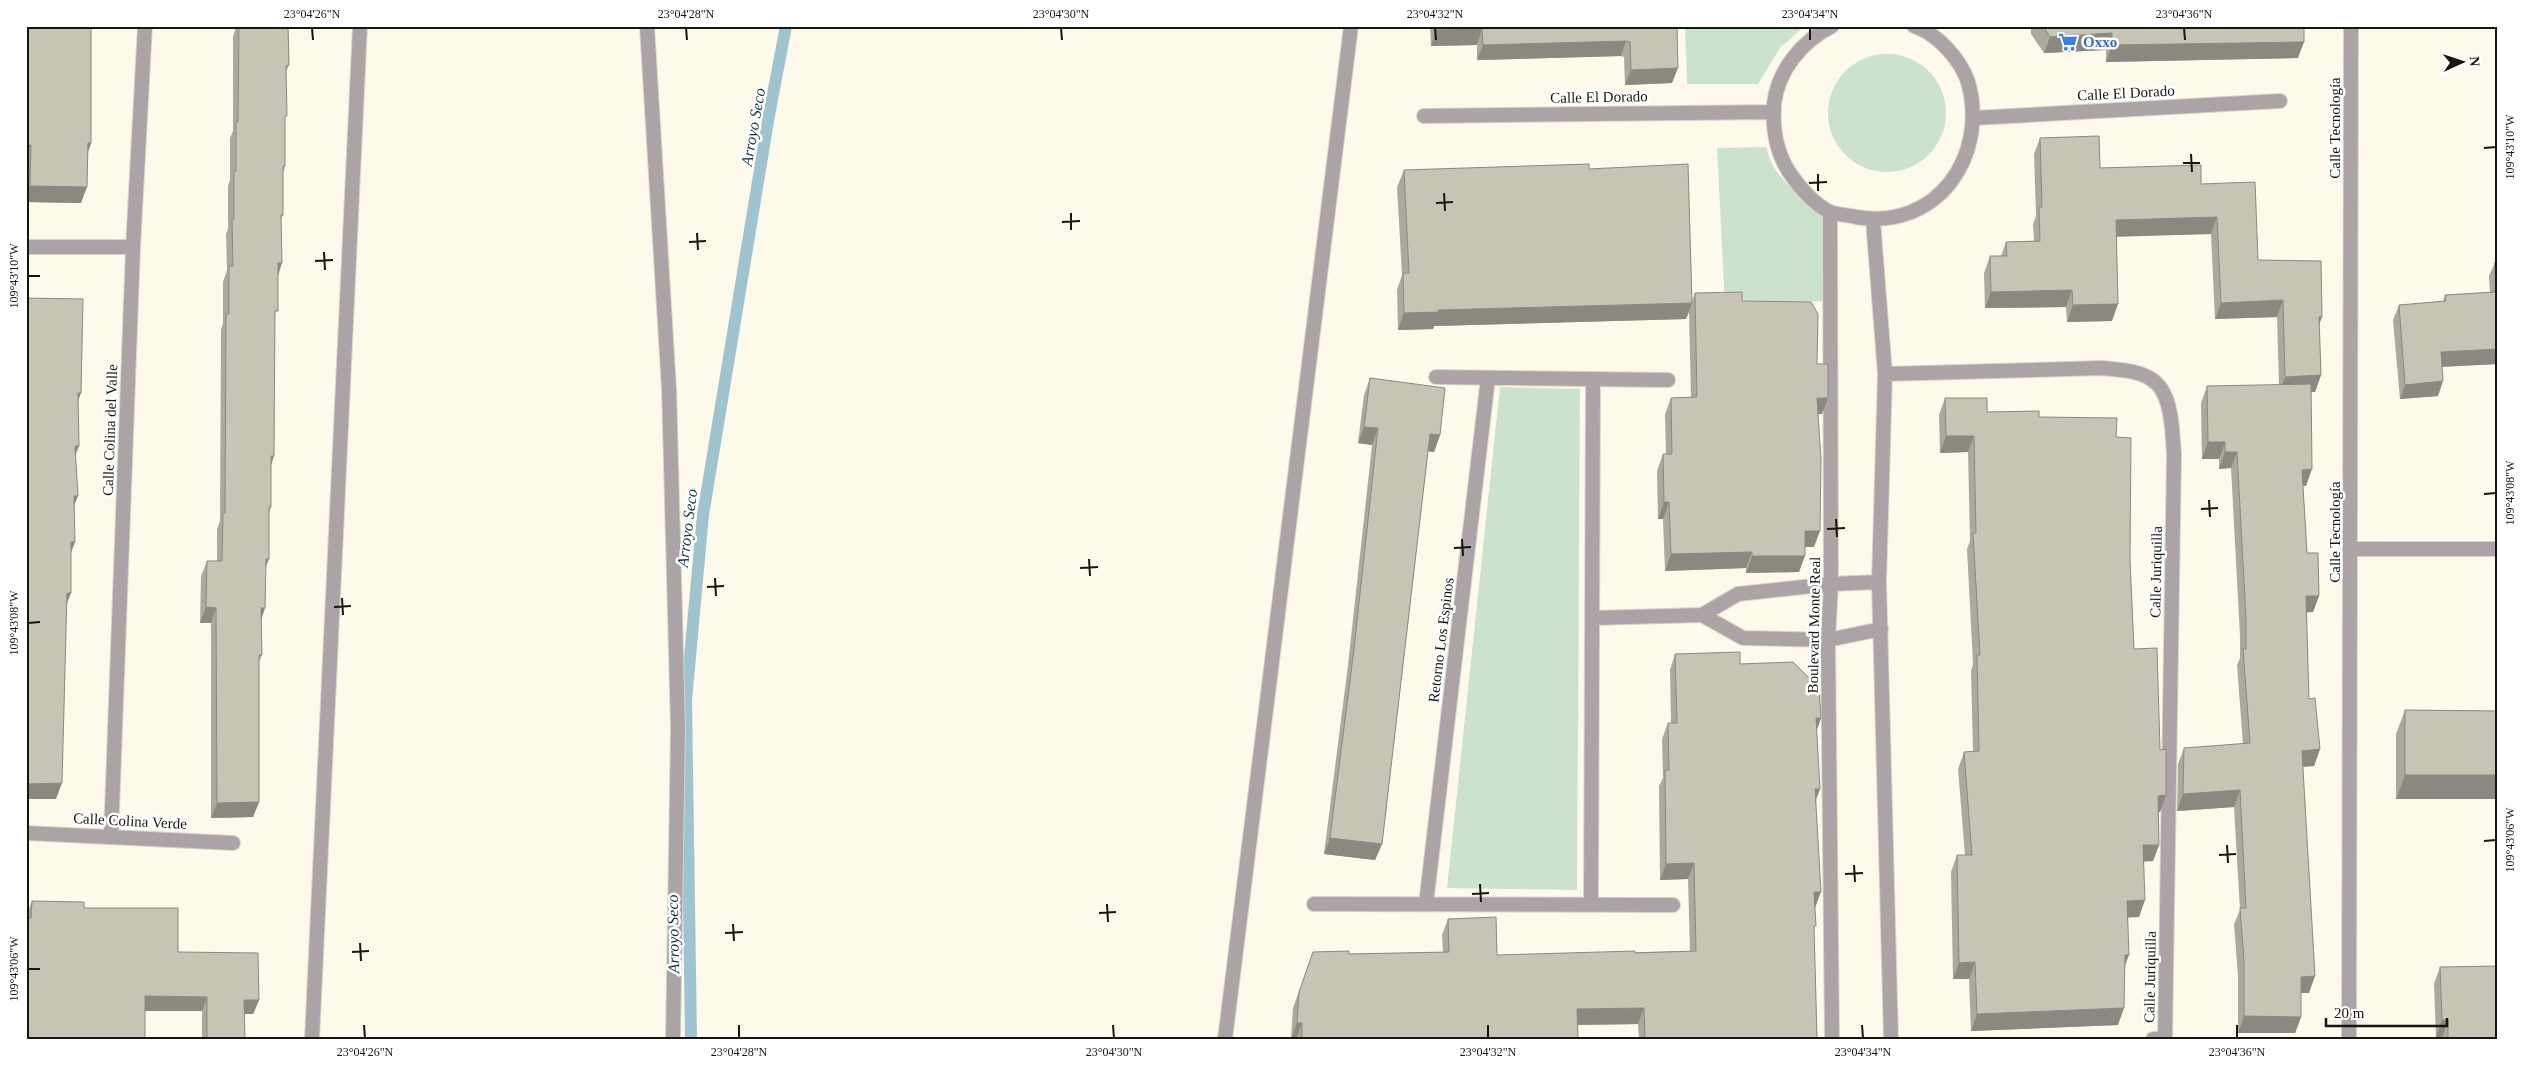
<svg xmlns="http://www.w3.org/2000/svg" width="2524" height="1065" font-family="Georgia,serif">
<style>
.green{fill:#cbe3cc}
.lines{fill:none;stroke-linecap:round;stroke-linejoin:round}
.stream{stroke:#9fc4d0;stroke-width:12}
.minor-casing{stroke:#d8d5c8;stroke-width:16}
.minor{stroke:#aba3a5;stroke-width:14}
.wall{fill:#aba99d}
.shaded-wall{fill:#8b897f}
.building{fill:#c7c4b6;stroke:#8b897f}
.ticks{fill:none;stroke:#161510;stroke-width:2}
.labels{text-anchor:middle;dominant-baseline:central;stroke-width:5;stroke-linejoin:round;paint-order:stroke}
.shop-label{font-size:15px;font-weight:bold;fill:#366cbe;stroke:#fff;text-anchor:start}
.street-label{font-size:15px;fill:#161510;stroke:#fff}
.water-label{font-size:16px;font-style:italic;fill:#0e313b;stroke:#fff}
.neatline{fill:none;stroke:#161510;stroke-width:2}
.ticks-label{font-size:12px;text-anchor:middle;fill:#161510}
</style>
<rect width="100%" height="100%" fill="#fdf9eb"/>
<!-- green -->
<path class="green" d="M 1685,26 L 1805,26 L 1780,48 L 1758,84 L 1687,84 Z
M1828 113a59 59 0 1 1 118 0a59 59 0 1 1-118 0Z
M 1767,147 C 1768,172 1805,203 1826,215 L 1829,301 L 1725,304 L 1717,148 Z
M 1500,387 L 1580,389 L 1577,890 L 1447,888 Z"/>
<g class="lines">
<!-- stream -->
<path class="stream" d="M 691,1039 L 686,700 L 703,515 L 769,115 L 786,26"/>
<!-- minor casing -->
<g class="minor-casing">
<path id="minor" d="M 647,26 L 669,389 L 678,728 L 673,1039
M 1832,26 C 1802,41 1778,70 1774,104 C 1772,132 1777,157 1794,179 C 1803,191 1817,206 1830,212 C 1837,215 1849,215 1856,217 C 1937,231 1989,156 1968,82 C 1961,60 1937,33 1914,26
M 1424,116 L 1774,112
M 1974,118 L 2280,101
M 1830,212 L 1831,584 L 1828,640 L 1832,1039
M 1873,220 L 1885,374 L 1879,582 L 1891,1039
M 26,247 L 133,247
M 1885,374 L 2103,368 C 2119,370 2137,370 2151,379 C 2173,392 2172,432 2174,454 L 2165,1039
M 1436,377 L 1668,380
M 2351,549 L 2498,549
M 1702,615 L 1743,638 L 1828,640 L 1881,629
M 1592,618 L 1702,615 L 1738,594 L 1831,584 L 1879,582
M 26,833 L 233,843
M 111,836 L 133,247 L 145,26
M 1314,904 L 1673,905
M 1426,904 L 1488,378
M 1591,904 L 1593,379
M 312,1039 L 360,26
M 1225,1039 L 1351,26
M 2153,1039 L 2165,1038
M 2349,1039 L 2351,26"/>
</g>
<!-- minor -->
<use href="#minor" class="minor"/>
</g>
<!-- wall -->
<path class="wall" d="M 26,26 L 91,143 L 88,152 L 81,203 L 26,202 Z
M 235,26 L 288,26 L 289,65 L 286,72 L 285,123 L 285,166 L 283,173 L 283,215 L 281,220 L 275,318 L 271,464 L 271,507 L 269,513 L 261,620 L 262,655 L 259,662 L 259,802 L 253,817 L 211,818 L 211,623 L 200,623 L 201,576 L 207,561 L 217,561 L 217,529 L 220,521 L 221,330 L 223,323 L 223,282 L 227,270 L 226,234 L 228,229 L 228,186 L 230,180 L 230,138 L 233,131 L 233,37 L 235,30 Z
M 1430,26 L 1677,26 L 1672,83 L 1625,85 L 1624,57 L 1621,56 L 1477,60 L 1477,45 L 1431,46 Z
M 2031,26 L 2304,26 L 2298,58 L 2106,62 L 2106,50 L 2044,53 L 2031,34 Z
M 2040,138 L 2100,168 L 2201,184 L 2258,260 L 2319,325 L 2321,375 L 2315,392 L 2311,392 L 2306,486 L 2303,486 L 2307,553 L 2319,596 L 2313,612 L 2306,612 L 2309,699 L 2320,749 L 2314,766 L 2303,767 L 2309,993 L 2301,993 L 2301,1017 L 2295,1033 L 2238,1033 L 2238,976 L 2234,924 L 2240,910 L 2234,807 L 2177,811 L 2178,764 L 2184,748 L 2243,744 L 2237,665 L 2240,658 L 2240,636 L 2231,468 L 2219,469 L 2219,459 L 2202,459 L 2201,403 L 2207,386 L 2279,385 L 2277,317 L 2215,319 L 2211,234 L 2116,236 L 2112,321 L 2067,322 L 2066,307 L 1985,308 L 1984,273 L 1990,256 L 2001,256 L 2006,242 L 2034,241 L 2033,224 L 2036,216 L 2034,154 Z
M 1589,169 L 1692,301 L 1695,293 L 1742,301 L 1817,364 L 1822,414 L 1818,414 L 1814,547 L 1805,547 L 1799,572 L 1746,573 L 1746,568 L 1665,571 L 1663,519 L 1658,519 L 1657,471 L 1663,454 L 1666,454 L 1665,414 L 1671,398 L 1691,397 L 1689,312 L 1686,319 L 1434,326 L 1433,329 L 1398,330 L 1397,290 L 1402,275 L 1397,187 L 1404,170 Z
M 2498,261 L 2498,364 L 2442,367 L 2438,396 L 2400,399 L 2393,320 L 2399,305 L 2443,301 L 2445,295 L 2490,292 L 2489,276 L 2495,262 Z
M 1370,378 L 1440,435 L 1434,452 L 1428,451 L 1382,844 L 1375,860 L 1324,854 L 1348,665 L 1372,445 L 1358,443 L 1364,395 Z
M 1945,398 L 1987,412 L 2039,417 L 2116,437 L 2130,561 L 2134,649 L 2160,750 L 2166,795 L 2160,812 L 2158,812 L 2159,845 L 2153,861 L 2144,861 L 2139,917 L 2128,917 L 2125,967 L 2118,1025 L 1971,1031 L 1969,979 L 1953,979 L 1951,872 L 1957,855 L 1965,855 L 1958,769 L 1964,752 L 1973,751 L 1971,671 L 1973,664 L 1967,549 L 1970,541 L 1968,452 L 1940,453 L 1939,415 Z
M 1675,654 L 1740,664 L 1821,718 L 1817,730 L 1815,908 L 1814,931 L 1817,1039 L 1639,1039 L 1638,1024 L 1578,1025 L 1578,1039 L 1291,1039 L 1293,1008 L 1313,952 L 1349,954 L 1443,952 L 1442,935 L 1448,919 L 1497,955 L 1690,951 L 1688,879 L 1660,880 L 1659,786 L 1663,778 L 1662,739 L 1668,723 L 1671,723 L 1670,670 Z
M 2405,710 L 2498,711 L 2396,799 L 2396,734 Z
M 32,901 L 84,908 L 178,952 L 259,1000 L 253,1014 L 244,1014 L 245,1039 L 202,1039 L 202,1011 L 145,1011 L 26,1039 L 26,916 Z
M 2440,967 L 2498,1039 L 2442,1039 L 2442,1037 L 2436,1037 L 2434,984 Z"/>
<!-- shaded-wall -->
<path class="shaded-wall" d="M 1482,29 L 1477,45 L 1431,46 L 1436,30 Z
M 2112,33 L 2106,50 L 2044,53 L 2050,37 Z
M 1626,41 L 1621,56 L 1477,60 L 1483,45 Z
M 2304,42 L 2298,58 L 2106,62 L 2112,45 Z
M 1678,68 L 1672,83 L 1625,85 L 1631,70 Z
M 88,143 L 91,143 L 85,160 Z
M 26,145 L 31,145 L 26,158 Z
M 30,186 L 87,187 L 81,203 L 26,202 L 26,195 Z
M 2217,217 L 2211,234 L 2110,237 L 2116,220 Z
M 278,263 L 282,263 L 277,279 Z
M 2072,290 L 2066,307 L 1985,308 L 1991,292 Z
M 2283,300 L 2277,317 L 2215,319 L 2221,303 Z
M 1692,303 L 1686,319 L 1434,326 L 1433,329 L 1398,330 L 1404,313 L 1438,310 Z
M 2118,304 L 2112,321 L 2067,322 L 2073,305 Z
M 2319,317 L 2322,317 L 2316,333 Z
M 2498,349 L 2498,364 L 2436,367 L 2441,352 Z
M 2321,375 L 2315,392 L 2279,393 L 2285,377 Z
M 2443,381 L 2438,396 L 2400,399 L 2405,385 Z
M 78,393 L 81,393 L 75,409 Z
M 1817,398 L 1828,398 L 1822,414 L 1811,415 Z
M 1364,427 L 1378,428 L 1372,445 L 1358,443 Z
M 1430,434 L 1440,435 L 1434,452 L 1424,451 Z
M 1946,436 L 1974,436 L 1968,452 L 1940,453 Z
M 2208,442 L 2225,442 L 2219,459 L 2202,459 Z
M 75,446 L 79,446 L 73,461 Z
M 2225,452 L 2237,452 L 2231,468 L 2219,469 Z
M 271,456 L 274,456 L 269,472 Z
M 2312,469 L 2306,486 L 2296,486 L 2302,470 Z
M 74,496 L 78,496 L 72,511 Z
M 1664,502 L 1669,502 L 1663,519 L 1658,519 Z
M 1805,531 L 1820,531 L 1814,547 L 1799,547 Z
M 71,542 L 75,542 L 69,558 Z
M 1752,552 L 1746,568 L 1665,571 L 1671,554 Z
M 1752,556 L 1805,556 L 1799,572 L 1746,573 Z
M 266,559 L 269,559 L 263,574 Z
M 67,593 L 71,593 L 65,608 Z
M 2306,596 L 2319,596 L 2313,612 L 2300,613 Z
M 206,607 L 216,608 L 211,623 L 200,623 Z
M 261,608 L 265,608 L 260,624 Z
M 1816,718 L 1821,718 L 1815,734 Z
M 2320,749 L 2314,766 L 2296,767 L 2302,751 Z
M 2405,775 L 2498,775 L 2498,799 L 2396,799 Z
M 62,783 L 56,799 L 26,799 L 26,784 Z
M 1815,789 L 1820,789 L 1814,805 Z
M 2240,790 L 2234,807 L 2177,811 L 2183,794 Z
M 2166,795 L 2160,812 L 2152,812 L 2158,796 Z
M 259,802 L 253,817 L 211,818 L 217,803 Z
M 1330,838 L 1382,844 L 1375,860 L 1324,854 Z
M 2143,845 L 2159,845 L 2153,861 L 2137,862 Z
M 1694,863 L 1688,879 L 1660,880 L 1666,864 Z
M 1814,892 L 1821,892 L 1815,908 L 1808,908 Z
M 2145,900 L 2139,917 L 2121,918 L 2127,901 Z
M 2125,955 L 2129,955 L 2123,971 Z
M 1975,962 L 1969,979 L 1953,979 L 1959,963 Z
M 2315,976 L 2309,993 L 2295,993 L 2301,977 Z
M 145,996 L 207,997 L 202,1011 L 140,1011 Z
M 244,1000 L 259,1000 L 253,1014 L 239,1014 Z
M 1644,1008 L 1638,1024 L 1571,1025 L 1577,1009 Z
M 2124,1008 L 2118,1025 L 1971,1031 L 1977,1014 Z
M 2244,1016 L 2301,1017 L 2295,1033 L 2238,1033 Z
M 2442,1020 L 2448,1020 L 2442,1037 L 2436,1037 Z
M 1297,1023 L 1302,1023 L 1296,1039 L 1291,1039 Z"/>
<!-- building -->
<path class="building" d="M 26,26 L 91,26 L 91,143 L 88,143 L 87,187 L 30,186 L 31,145 L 26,145 Z
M 239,26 L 288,26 L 289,65 L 286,66 L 287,116 L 285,116 L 285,166 L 283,166 L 283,215 L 281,215 L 282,263 L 278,263 L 278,311 L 275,311 L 274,456 L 271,456 L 271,507 L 269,507 L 269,559 L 266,559 L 265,608 L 261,608 L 262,655 L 259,655 L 259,802 L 217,803 L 216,608 L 206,607 L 207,561 L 222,561 L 223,513 L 225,513 L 226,314 L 229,314 L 229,266 L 233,266 L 232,219 L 234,219 L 234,171 L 236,171 L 236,122 L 238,122 Z
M 1436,26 L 1677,26 L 1678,68 L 1631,70 L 1630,42 L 1626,41 L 1483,45 L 1482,29 L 1436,30 Z
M 2043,26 L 2304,26 L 2304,42 L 2112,45 L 2112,33 L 2050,37 Z
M 2099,136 L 2100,168 L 2201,165 L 2201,184 L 2255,182 L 2258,260 L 2321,261 L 2322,317 L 2319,317 L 2321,375 L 2285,377 L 2283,300 L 2221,303 L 2217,217 L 2116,220 L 2118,304 L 2073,305 L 2072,290 L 1991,292 L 1990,256 L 2007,256 L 2006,242 L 2040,241 L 2039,207 L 2042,207 L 2040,138 Z
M 1589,164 L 1589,169 L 1688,164 L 1692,303 L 1438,310 L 1439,312 L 1404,313 L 1403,273 L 1409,273 L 1404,170 Z
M 2498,261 L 2498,349 L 2441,352 L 2443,381 L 2405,385 L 2399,305 L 2446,301 L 2445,295 L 2496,292 L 2495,262 Z
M 1742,292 L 1742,301 L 1811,302 L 1818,314 L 1817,364 L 1828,364 L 1828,398 L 1817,398 L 1821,459 L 1820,531 L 1805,531 L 1805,556 L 1752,556 L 1752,552 L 1671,554 L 1669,502 L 1664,502 L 1663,454 L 1672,454 L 1671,398 L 1697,397 L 1695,293 Z
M 26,298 L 83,299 L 81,393 L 78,393 L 79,446 L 75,446 L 78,496 L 74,496 L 75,542 L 71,542 L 71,593 L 67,593 L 62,783 L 26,784 Z
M 1370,378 L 1445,388 L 1440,435 L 1430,434 L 1382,844 L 1330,838 L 1354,649 L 1378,428 L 1364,427 Z
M 2311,384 L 2312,469 L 2302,470 L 2307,553 L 2318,553 L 2319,596 L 2306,596 L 2309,699 L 2315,698 L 2320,749 L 2302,751 L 2315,976 L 2301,977 L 2301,1017 L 2244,1016 L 2244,960 L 2240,908 L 2246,908 L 2240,790 L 2183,794 L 2184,748 L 2250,743 L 2243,649 L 2246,649 L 2246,619 L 2237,452 L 2225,452 L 2225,442 L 2208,442 L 2207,386 Z
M 1945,398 L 1987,398 L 1987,412 L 2039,411 L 2039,417 L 2117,418 L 2116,437 L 2131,438 L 2130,561 L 2134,649 L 2157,648 L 2160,750 L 2166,749 L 2166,795 L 2158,796 L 2159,845 L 2143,845 L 2145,900 L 2127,901 L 2129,955 L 2125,955 L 2124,1008 L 1977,1014 L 1975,962 L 1959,963 L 1957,855 L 1972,855 L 1964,752 L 1979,751 L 1977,655 L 1980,655 L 1973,533 L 1976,533 L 1974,436 L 1946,436 Z
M 1740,652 L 1740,664 L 1793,662 L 1819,688 L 1821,718 L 1816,718 L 1820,789 L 1815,789 L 1821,892 L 1814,892 L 1816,926 L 1814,926 L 1817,1039 L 1645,1039 L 1644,1008 L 1577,1009 L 1578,1039 L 1302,1039 L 1302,1023 L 1297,1023 L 1299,992 L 1313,952 L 1349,951 L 1349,954 L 1449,952 L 1448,919 L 1496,917 L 1497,955 L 1635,951 L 1635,953 L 1696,951 L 1694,863 L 1666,864 L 1665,770 L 1669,770 L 1668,723 L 1677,723 L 1675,654 Z
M 2405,710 L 2498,711 L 2498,775 L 2405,775 Z
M 32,901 L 84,902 L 84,908 L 178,908 L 178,952 L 258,953 L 259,1000 L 244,1000 L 245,1039 L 207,1039 L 207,997 L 145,996 L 145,1039 L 26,1039 L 26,918 L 31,918 Z
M 2498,966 L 2498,1039 L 2448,1039 L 2448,1020 L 2442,1020 L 2440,967 Z"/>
<!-- ticks -->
<path class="ticks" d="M 312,28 L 313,40M 686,28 L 687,40M 1061,28 L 1062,40M 1435,28 L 1436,40M 1810,28 L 1810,40M 2184,28 L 2185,40M 2484,148 L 2496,147M 2191,154 L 2192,172M 2183,163 L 2200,163M 1818,174 L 1818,191M 1809,183 L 1827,182M 1444,193 L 1445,211M 1436,203 L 1453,202M 1071,213 L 1071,230M 1062,222 L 1080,221M 697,233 L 698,250M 689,242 L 706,241M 324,252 L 325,270M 315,261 L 333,260M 28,276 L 40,276M 2484,494 L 2496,493M 2209,500 L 2210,517M 2201,509 L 2218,508M 1836,519 L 1837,537M 1827,529 L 1845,528M 1462,539 L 1463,556M 1454,548 L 1471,547M 1089,559 L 1090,576M 1080,568 L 1098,567M 715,578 L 716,596M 707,587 L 724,586M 342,598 L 343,615M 334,607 L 351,606M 28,623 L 40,622M 2484,841 L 2496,840M 2227,845 L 2228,863M 2219,855 L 2236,854M 1854,865 L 1855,882M 1845,874 L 1863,873M 1480,884 L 1481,902M 1472,894 L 1489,893M 1107,904 L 1108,922M 1099,913 L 1116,912M 733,924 L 734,941M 725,933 L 743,932M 360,943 L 361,961M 352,952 L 369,951M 28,969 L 40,969M 364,1025 L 365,1038M 739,1025 L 739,1038M 1113,1025 L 1114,1038M 1488,1025 L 1488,1038M 1862,1025 L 1863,1038M 2237,1025 L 2237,1038"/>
<!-- icons -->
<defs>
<g id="supermarket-bare" transform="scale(1.5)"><path d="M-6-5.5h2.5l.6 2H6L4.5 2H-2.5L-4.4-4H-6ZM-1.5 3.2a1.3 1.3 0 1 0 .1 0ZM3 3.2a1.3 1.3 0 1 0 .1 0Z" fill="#3f7fe0" stroke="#fff" stroke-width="2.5" paint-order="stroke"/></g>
</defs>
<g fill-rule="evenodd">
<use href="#supermarket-bare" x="2068" y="42"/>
</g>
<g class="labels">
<!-- shop labels -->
<g class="shop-label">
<text x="2083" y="42">Oxxo</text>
</g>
<!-- street labels -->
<g class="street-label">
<text transform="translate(2126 93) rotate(-3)">Calle El Dorado</text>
<text transform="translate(1599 97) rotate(-1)">Calle El Dorado</text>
<text transform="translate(2335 128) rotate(-90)">Calle Tecnología</text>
<text transform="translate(110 430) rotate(-88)">Calle Colina del Valle</text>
<text transform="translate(2335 532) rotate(-90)">Calle Tecnología</text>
<text transform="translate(2156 572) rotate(-89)">Calle Juriquilla</text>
<text transform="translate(1814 625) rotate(-89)">Boulevard Monte Real</text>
<text transform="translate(1441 640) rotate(-83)">Retorno Los Espinos</text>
<text transform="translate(130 821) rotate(3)">Calle Colina Verde</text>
<text transform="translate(2150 977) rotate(-89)">Calle Juriquilla</text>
</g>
<!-- water labels -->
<g class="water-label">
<text transform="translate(753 127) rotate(-80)">Arroyo Seco</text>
<text transform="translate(687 528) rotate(-83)">Arroyo Seco</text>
<text transform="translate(673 934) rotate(-91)">Arroyo Seco</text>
</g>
</g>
<!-- border -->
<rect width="2524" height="1065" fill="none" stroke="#ffffff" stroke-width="55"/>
<!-- north arrow -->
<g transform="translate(2462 62) rotate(87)" stroke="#ffffff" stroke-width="4" paint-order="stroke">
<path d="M0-4L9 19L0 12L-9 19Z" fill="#161510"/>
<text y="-8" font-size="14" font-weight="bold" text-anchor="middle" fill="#161510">N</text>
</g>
<!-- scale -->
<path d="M2326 1018v8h121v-8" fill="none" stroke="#161510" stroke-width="2.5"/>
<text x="2334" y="1018" font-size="15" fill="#161510" stroke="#ffffff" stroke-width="4" paint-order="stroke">20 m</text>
<rect x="28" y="28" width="2468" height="1010" class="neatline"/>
<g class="ticks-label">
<text x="312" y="18">23°04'26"N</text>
<text x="686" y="18">23°04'28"N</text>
<text x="1061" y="18">23°04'30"N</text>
<text x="1435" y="18">23°04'32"N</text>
<text x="1810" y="18">23°04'34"N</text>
<text x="2184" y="18">23°04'36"N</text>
<text transform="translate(2510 147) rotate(-90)" y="4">109°43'10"W</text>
<text transform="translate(14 276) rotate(-90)" y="4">109°43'10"W</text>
<text transform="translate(2510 493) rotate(-90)" y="4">109°43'08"W</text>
<text transform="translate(14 623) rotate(-90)" y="4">109°43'08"W</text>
<text transform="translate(2510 840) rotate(-90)" y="4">109°43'06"W</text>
<text transform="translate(14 969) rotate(-90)" y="4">109°43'06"W</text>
<text x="365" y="1056">23°04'26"N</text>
<text x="739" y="1056">23°04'28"N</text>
<text x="1114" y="1056">23°04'30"N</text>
<text x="1488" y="1056">23°04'32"N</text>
<text x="1863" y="1056">23°04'34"N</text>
<text x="2237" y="1056">23°04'36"N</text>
</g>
</svg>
